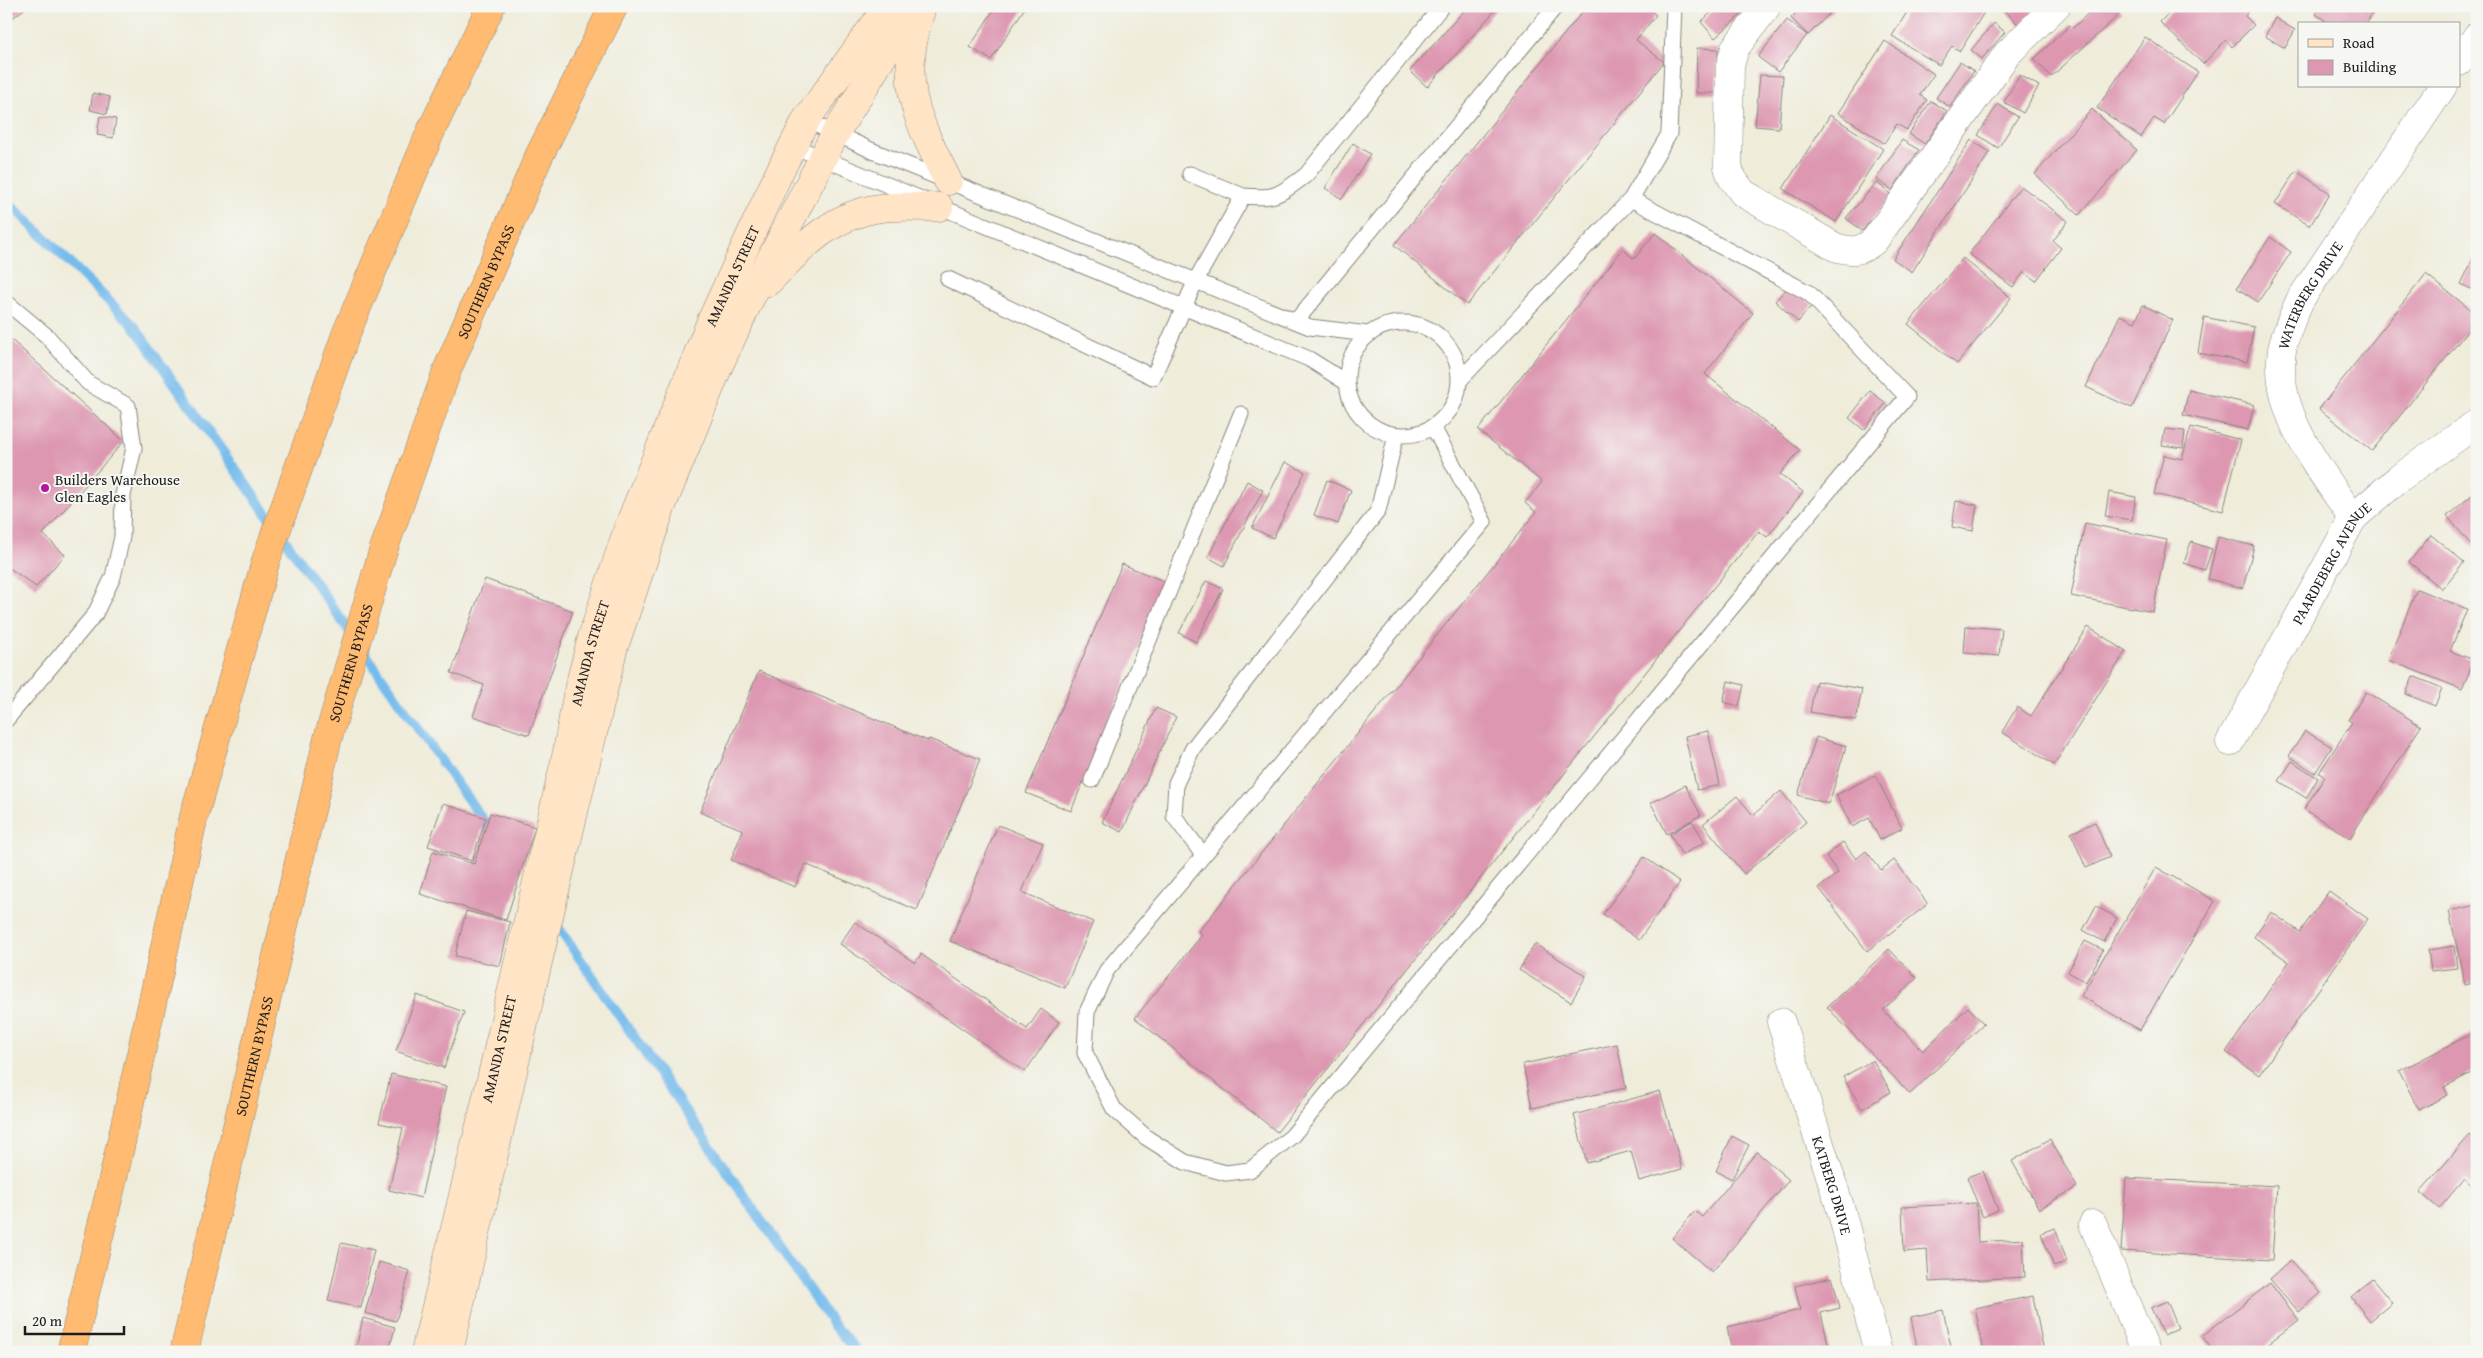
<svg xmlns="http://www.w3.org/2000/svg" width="2483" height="1358" font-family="'Gentium Book Plus',serif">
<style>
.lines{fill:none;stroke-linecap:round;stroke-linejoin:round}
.stream{stroke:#74bbec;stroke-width:10}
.building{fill:#dd97b1}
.lane-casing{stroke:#86847b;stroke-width:17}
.street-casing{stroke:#86847b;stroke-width:29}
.secondary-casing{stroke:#86847b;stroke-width:29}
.highway-casing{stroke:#86847b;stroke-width:29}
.lane{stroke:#fff;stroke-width:15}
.street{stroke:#fff;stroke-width:28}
.secondary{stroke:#ffe4c6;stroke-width:28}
.highway{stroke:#febb71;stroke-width:28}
.poi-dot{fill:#b5179e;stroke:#f6f6f2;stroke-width:2}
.labels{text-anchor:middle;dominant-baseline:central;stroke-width:4;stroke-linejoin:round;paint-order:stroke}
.street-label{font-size:15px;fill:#1c1c1c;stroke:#f6f6f2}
.poi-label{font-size:15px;fill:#1c1c1c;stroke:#f6f6f2;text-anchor:start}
</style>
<rect width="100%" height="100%" fill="#f6f6f2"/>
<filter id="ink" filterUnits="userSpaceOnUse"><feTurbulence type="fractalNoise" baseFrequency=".02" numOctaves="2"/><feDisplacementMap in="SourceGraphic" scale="10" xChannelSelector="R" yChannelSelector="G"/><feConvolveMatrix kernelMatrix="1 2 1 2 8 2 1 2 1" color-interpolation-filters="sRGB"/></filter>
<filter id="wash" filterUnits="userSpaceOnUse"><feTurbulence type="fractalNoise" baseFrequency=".0096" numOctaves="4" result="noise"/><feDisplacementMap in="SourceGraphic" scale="20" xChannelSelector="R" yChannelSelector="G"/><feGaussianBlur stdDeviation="1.12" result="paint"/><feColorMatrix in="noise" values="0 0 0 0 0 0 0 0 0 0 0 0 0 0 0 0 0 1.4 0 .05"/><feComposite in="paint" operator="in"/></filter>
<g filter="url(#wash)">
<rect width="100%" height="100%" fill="#efecda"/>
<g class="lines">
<!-- stream -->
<path class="stream" d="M 6,200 L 134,326 L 494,836
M 553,920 L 834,1326 L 858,1352"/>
</g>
<g id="blocks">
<!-- building -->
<path class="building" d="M 6,6 L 28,6 L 6,23 Z
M 996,6 L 1026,6 L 991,60 L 970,47 Z
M 1468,6 L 1499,6 L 1427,87 L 1410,71 Z
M 1587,6 L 1646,6 L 1656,15 L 1636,40 L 1664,62 L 1467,305 L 1394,245 Z
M 1718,6 L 1751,6 L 1715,38 L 1701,22 Z
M 1803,6 L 1837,6 L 1808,35 L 1791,18 Z
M 1911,6 L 1988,6 L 1960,51 L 1952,46 L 1939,65 L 1892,36 Z
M 2008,6 L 2039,6 L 2020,26 L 2004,10 Z
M 2096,6 L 2117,6 L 2122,12 L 2051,77 L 2034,59 L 2070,25 L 2073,28 Z
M 2176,6 L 2254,6 L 2245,16 L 2254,25 L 2232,47 L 2226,40 L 2203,64 L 2160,22 Z
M 2321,6 L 2377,6 L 2366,24 L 2330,24 L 2316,14 Z
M 2275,18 L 2295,30 L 2285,48 L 2265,36 Z
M 1787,20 L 1807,35 L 1778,72 L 1758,57 Z
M 1994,23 L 2005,32 L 1982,59 L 1971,50 Z
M 2145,37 L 2198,72 L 2164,124 L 2154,118 L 2141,137 L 2097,108 Z
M 1885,41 L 1934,74 L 1920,95 L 1927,100 L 1907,130 L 1897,124 L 1884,143 L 1838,113 Z
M 1697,48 L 1718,49 L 1716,93 L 1696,93 Z
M 1960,62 L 1974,71 L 1950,107 L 1936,98 Z
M 1760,75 L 1783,76 L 1779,128 L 1755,126 Z
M 2020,75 L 2039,86 L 2023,113 L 2004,102 Z
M 93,93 L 110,97 L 107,114 L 90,110 Z
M 1931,101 L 1947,111 L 1925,144 L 1909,134 Z
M 1998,104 L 2018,117 L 1998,148 L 1978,135 Z
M 2092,109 L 2137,150 L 2079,215 L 2035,174 Z
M 1830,115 L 1883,149 L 1836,222 L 1783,189 Z
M 100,116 L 116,119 L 113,138 L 97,135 Z
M 1902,140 L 1919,150 L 1892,190 L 1876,179 Z
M 1971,140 L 1990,152 L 1912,272 L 1893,259 Z
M 1353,143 L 1370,154 L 1342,199 L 1325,188 Z
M 2296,171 L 2330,193 L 2310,226 L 2275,204 Z
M 1877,182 L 1892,196 L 1862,231 L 1846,218 Z
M 2021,186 L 2068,221 L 2053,241 L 2061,248 L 2036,281 L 2024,272 L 2013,287 L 1969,254 Z
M 1655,233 L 1753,313 L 1705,374 L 1800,450 L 1780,474 L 1803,492 L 1767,537 L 1759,531 L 1277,1132 L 1135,1018 L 1202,935 L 1198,932 L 1536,512 L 1525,503 L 1542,482 L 1478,430 L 1623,249 L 1634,259 Z
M 2270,237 L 2291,252 L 2258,302 L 2237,288 Z
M 2477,251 L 2477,292 L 2461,284 Z
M 1963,258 L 2011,298 L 1957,364 L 1908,324 Z
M 2426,274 L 2477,315 L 2477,319 L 2372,451 L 2319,409 Z
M 1790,285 L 1812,305 L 1798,322 L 1775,301 Z
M 2143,305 L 2173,320 L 2132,408 L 2086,387 L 2120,315 L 2135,322 Z
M 2204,317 L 2254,327 L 2247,362 L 2198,353 Z
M 6,335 L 124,441 L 43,534 L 65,555 L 36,587 L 11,569 L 6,571 Z
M 2189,390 L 2254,405 L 2248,430 L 2183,415 Z
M 1870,391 L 1886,403 L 1864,430 L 1849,418 Z
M 2191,427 L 2241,440 L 2223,511 L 2154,494 L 2164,455 L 2182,459 Z
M 2165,429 L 2185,431 L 2183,448 L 2162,445 Z
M 1285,462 L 1305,472 L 1273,538 L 1252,528 Z
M 1327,480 L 1351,490 L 1338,524 L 1314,515 Z
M 1247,481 L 1263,490 L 1224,566 L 1208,557 Z
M 2477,491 L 2477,552 L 2447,516 Z
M 2109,492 L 2136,497 L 2132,520 L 2105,516 Z
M 1956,501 L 1977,505 L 1973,531 L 1952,527 Z
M 2085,523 L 2167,540 L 2153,612 L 2071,596 Z
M 2431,535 L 2464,562 L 2442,589 L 2409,562 Z
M 2218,537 L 2254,546 L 2243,588 L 2208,579 Z
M 2191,542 L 2212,549 L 2205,570 L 2184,563 Z
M 1122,564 L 1166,582 L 1071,811 L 1026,793 Z
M 485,579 L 573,611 L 529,735 L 473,716 L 484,685 L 451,673 Z
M 1206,581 L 1223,589 L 1196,642 L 1179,633 Z
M 2417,589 L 2467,609 L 2450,651 L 2474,660 L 2462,689 L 2388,660 Z
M 1966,626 L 2002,629 L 1999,656 L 1964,653 Z
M 2088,627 L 2126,651 L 2054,765 L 2002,732 L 2017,707 L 2031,716 Z
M 759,671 L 928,741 L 929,739 L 980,759 L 917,910 L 805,864 L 795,887 L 731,860 L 743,830 L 700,812 Z
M 2413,676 L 2442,688 L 2435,706 L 2406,694 Z
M 1728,681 L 1744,685 L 1739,706 L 1723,702 Z
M 1816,681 L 1862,689 L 1856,720 L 1810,712 Z
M 2366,692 L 2421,726 L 2350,838 L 2304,809 L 2325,777 L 2319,773 L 2352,722 L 2348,720 Z
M 1156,708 L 1176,717 L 1122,832 L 1102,822 Z
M 1708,731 L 1720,785 L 1697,790 L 1685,736 Z
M 2305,731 L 2332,747 L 2315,773 L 2289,756 Z
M 1816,737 L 1846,746 L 1829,804 L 1798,795 Z
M 2292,761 L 2318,778 L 2306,798 L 2279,781 Z
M 1875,775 L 1902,828 L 1880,840 L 1869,818 L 1852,827 L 1836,795 Z
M 1685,785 L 1701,815 L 1667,834 L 1651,803 Z
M 1781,791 L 1806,822 L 1744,874 L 1703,824 L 1737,796 L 1753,815 Z
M 443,803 L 486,818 L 472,861 L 428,846 Z
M 490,813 L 535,827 L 506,920 L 420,894 L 433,851 L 474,864 Z
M 1692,821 L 1705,842 L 1682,855 L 1670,834 Z
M 2095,822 L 2110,857 L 2086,868 L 2071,833 Z
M 998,825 L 1043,843 L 1022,892 L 1093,922 L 1065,988 L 950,941 Z
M 1843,842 L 1856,859 L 1866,851 L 1881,870 L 1894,860 L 1928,904 L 1867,951 L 1819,888 L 1838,873 L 1826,856 Z
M 1644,857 L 1680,882 L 1639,940 L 1603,914 Z
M 2156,867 L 2215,901 L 2140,1030 L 2081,996 Z
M 2329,891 L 2368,919 L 2259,1075 L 2226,1052 L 2289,962 L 2254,937 L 2271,912 L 2300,932 Z
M 2477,905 L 2477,982 L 2465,985 L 2449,911 Z
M 2096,906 L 2117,918 L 2104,942 L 2083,930 Z
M 466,911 L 510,922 L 500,966 L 455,956 Z
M 855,922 L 915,963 L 921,954 L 1027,1029 L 1041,1009 L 1059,1022 L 1025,1072 L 840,944 Z
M 2085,941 L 2103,950 L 2086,982 L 2068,972 Z
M 1535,944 L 1586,976 L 1571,1002 L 1519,970 Z
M 2454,946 L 2457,968 L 2431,971 L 2428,950 Z
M 1889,949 L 1917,978 L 1883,1010 L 1923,1051 L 1968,1007 L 1984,1024 L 1910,1094 L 1827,1007 Z
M 417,995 L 464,1012 L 444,1068 L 396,1051 Z
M 2477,1031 L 2477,1070 L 2444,1087 L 2448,1095 L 2419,1110 L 2399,1071 Z
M 1617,1044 L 1626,1088 L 1532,1108 L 1523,1064 Z
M 1873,1060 L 1891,1092 L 1862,1109 L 1843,1077 Z
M 391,1074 L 446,1087 L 421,1198 L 389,1190 L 403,1128 L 379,1123 Z
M 1660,1091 L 1682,1169 L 1639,1181 L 1631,1151 L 1587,1163 L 1574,1115 Z
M 2470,1135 L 2477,1141 L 2477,1191 L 2464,1179 L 2439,1209 L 2420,1192 Z
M 1732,1136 L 1749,1145 L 1732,1179 L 1716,1171 Z
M 2050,1139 L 2077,1187 L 2039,1209 L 2012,1161 Z
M 1757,1152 L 1789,1180 L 1712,1272 L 1672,1238 L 1695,1211 L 1702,1217 Z
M 1983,1171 L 1998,1210 L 1983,1217 L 1967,1177 Z
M 2126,1178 L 2277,1186 L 2272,1260 L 2121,1251 Z
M 1976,1203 L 1978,1242 L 2023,1239 L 2025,1277 L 1929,1282 L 1927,1250 L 1904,1252 L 1902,1207 Z
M 2055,1228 L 2067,1261 L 2054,1267 L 2041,1233 Z
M 341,1243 L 374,1250 L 361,1308 L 328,1301 Z
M 2291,1260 L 2321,1293 L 2299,1312 L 2270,1279 Z
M 379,1262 L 410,1271 L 396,1321 L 365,1313 Z
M 1832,1277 L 1840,1308 L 1821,1313 L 1830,1352 L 1732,1352 L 1727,1327 L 1800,1310 L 1795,1286 Z
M 2372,1279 L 2392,1303 L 2370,1321 L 2351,1297 Z
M 2270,1283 L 2299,1320 L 2257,1352 L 2214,1352 L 2202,1336 Z
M 2033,1296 L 2044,1352 L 1984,1352 L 1975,1308 Z
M 2167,1301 L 2178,1328 L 2163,1335 L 2151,1308 Z
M 1943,1310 L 1951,1347 L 1932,1352 L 1918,1352 L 1911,1317 Z
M 363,1318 L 395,1327 L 389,1352 L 355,1352 Z"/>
</g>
</g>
<g filter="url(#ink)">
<use href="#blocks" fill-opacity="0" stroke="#86847b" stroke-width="1"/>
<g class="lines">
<!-- lane casing -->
<g class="lane-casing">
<path id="lane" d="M 806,120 L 873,151 L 1310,327 L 1368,334
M 793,146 L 1309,359 L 1347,383
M 1243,196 C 1277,199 1279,195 1306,175 L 1442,6
M 948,279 L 1153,377 L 1196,280 L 1243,196 L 1190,174
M 6,302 L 47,336 L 88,383 L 128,406 L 134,448 L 123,495 L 122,537 L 113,577 L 95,614 L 6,720
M 1296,321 L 1556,6
M1347 379a56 56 0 1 1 112 0a56 56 0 1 1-112 0Z
M 1460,380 L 1631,199 L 1669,134 L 1674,6
M 1433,427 L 1484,522 L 1107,970 L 1087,1012 L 1085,1053 L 1114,1109 L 1147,1138 L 1185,1162 L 1226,1173 L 1250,1170 L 1292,1136 L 1907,397 L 1809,293 L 1631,199
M 1092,780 L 1241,414
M 1203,855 L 1174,816 L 1176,783 L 1193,748 L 1378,511 L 1396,435"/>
</g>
<!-- street casing -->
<g class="street-casing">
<g id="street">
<path d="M 1767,6 L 1735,48 L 1730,66 L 1728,167 L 1732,178 L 1743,193 L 1835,247 C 1852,252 1860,252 1874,241 L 2007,54 L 2056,6"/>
<path d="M 2459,62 L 2477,36"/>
<path id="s1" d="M 2353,518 C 2320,469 2273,413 2282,350 C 2285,333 2293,316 2300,300 L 2443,86"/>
<path id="s2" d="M 2230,742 L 2353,518 L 2398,479 L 2477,423"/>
<path id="s3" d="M 1781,1022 L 1841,1210 L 1878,1352"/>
<path d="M 2093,1224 L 2146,1352"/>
</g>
</g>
<!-- secondary casing -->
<g class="secondary-casing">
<g id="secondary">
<path d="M 921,10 C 898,84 915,115 948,181"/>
<path d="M 768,282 C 800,249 832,214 881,208 C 900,206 920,207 939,207"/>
<path id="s4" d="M 425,1352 L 489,1088 L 567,752 L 577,695 L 592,637 L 628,528 L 711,321 L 780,171 L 806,120 L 888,6"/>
<path d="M 449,1352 L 538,962 L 613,650 L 661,508 L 720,363 L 750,299 L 835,134 L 914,6"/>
</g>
</g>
<!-- highway casing -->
<g class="highway-casing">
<g id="highway">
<path d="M 71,1352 L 112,1183 L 194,816 L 266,560 L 346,334 L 431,131 L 491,6"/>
<path id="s5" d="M 184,1352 L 328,738 L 382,554 L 448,368 L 539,156 L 614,6"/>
</g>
</g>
<!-- lane -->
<use href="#lane" class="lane"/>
<!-- street -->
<use href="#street" class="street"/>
<!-- secondary -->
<use href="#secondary" class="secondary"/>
<!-- highway -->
<use href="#highway" class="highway"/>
</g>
</g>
<!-- markers -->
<circle class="poi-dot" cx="45" cy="488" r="5"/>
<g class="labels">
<!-- street labels -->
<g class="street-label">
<text stroke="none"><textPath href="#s4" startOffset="1122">AMANDA STREET</textPath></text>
<text stroke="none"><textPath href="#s5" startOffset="1114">SOUTHERN BYPASS</textPath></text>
<text stroke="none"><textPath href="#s1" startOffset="249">WATERBERG DRIVE</textPath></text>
<text stroke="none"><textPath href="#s2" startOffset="206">PAARDEBERG AVENUE</textPath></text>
<text stroke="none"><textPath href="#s4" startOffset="718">AMANDA STREET</textPath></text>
<text stroke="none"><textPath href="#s5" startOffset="709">SOUTHERN BYPASS</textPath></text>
<text stroke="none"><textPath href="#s4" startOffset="312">AMANDA STREET</textPath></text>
<text stroke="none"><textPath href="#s5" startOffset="304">SOUTHERN BYPASS</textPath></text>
<text stroke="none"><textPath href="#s3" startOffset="171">KATBERG DRIVE</textPath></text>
</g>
<!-- poi labels -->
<g class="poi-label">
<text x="55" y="479">Builders Warehouse<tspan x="55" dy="17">Glen Eagles</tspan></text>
</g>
</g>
<!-- margin -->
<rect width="2483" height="1358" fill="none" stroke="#f6f6f2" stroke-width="25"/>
<!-- legend -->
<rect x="2298" y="22" width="162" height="65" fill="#f6f6f2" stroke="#9f9f9c"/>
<rect x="2308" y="39" width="25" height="8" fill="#ffe4c6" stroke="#9f9f9c"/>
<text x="2343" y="48" font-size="15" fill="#1c1c1c">Road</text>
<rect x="2308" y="60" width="25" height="15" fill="#dd97b1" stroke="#9f9f9c"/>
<text x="2343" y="72" font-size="15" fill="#1c1c1c">Building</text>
<!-- scale -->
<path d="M25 1326v8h99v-8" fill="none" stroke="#1c1c1c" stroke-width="2.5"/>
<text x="32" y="1326" font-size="15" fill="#1c1c1c" stroke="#f6f6f2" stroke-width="4" paint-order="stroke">20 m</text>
</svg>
